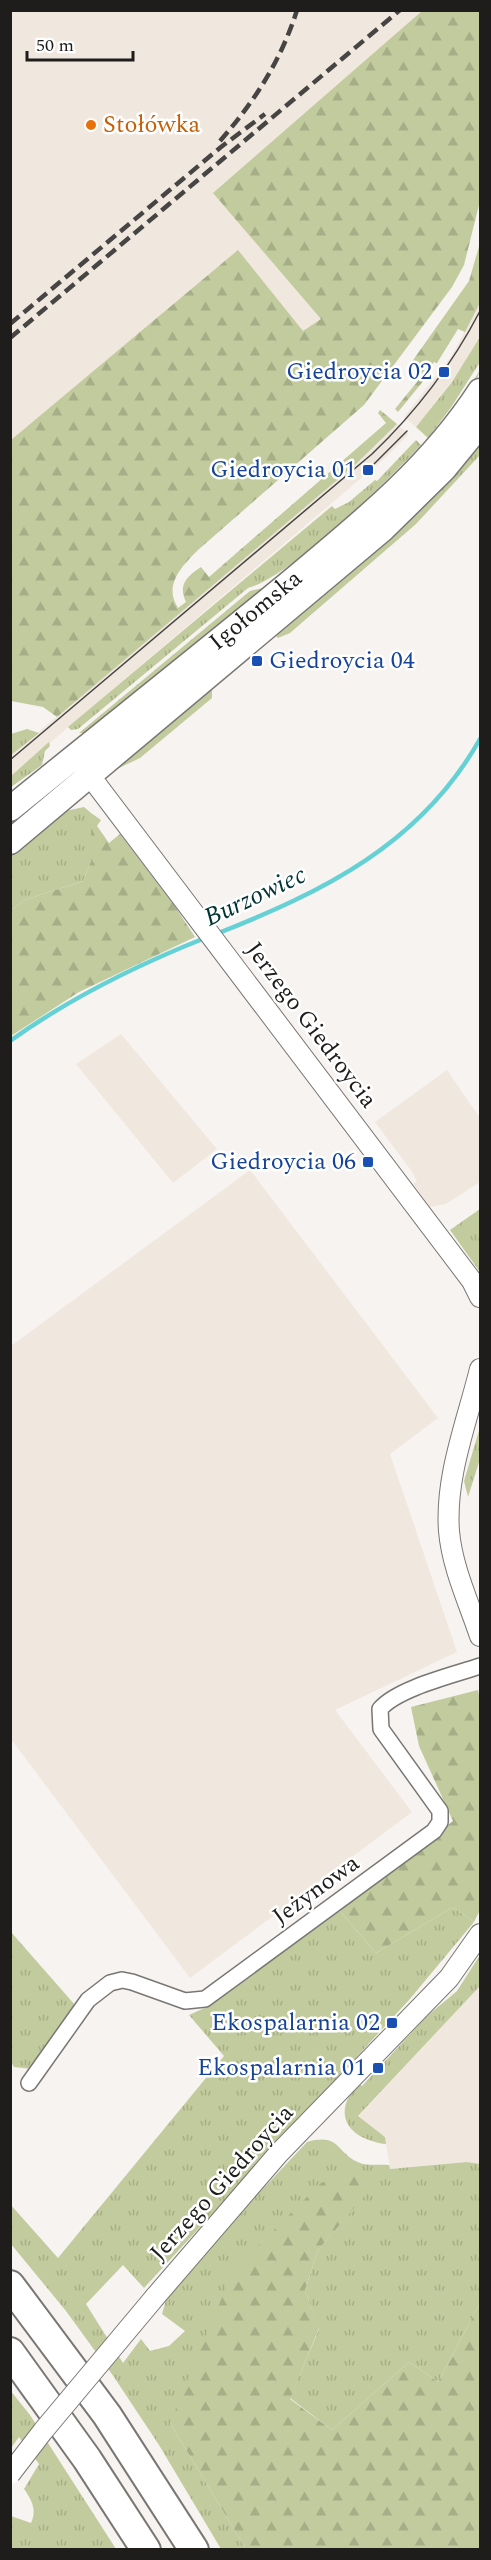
<svg xmlns="http://www.w3.org/2000/svg" width="491" height="2560" font-family="Spectral,serif">
<style>
.built{fill:#f0e7de}
.grass{fill:url(#grass-tufts)}
.forest{fill:url(#forest-firs)}
.lines{fill:none;stroke-linecap:round;stroke-linejoin:round}
.stream{stroke:#66d1d5;stroke-width:4.5}
.minor-casing{stroke:#797774;stroke-width:18}
.tertiary-casing{stroke:#797774;stroke-width:22}
.primary-casing{stroke:#797774;stroke-width:27}
.motorway-casing{stroke:#797774;stroke-width:32}
.minor{stroke:#fff;stroke-width:15}
.tertiary{stroke:#fff;stroke-width:20}
.primary{stroke:#fff;stroke-width:24}
.motorway{stroke:#fff;stroke-width:28}
.tram{stroke:#474544;stroke-width:1.5}
.rail{stroke:#474544;stroke-width:4.5;stroke-dasharray:12 6;stroke-linecap:butt}
.tertiary-bridge-casing{stroke:#797774;stroke-width:22;stroke-linecap:butt}
.tertiary-bridge{stroke:#fff;stroke-width:20}
.food-dot{fill:#e8710a;stroke:#fff;stroke-width:2}
.transit-dot{fill:#1a4fb4;stroke:#fff;stroke-width:2}
.labels{text-anchor:middle;dominant-baseline:central;stroke-width:5;stroke-linejoin:round;paint-order:stroke}
.food-label{font-size:24px;fill:#c56008;stroke:#fff;text-anchor:start}
.transit-label{font-size:24px;fill:#164399;stroke:#fff;text-anchor:end}
.street-label{font-size:24px;fill:#1e1d1c;stroke:#fff}
.water-label{font-size:26px;font-style:italic;fill:#003335;stroke:#fff}
</style>
<defs>
<pattern id="grass-tufts" width="24" height="20" patternUnits="userSpaceOnUse" patternTransform="scale(1.5)"><rect width="24" height="20" fill="#c2cb9d"/><path d="M3 7l-1-3M5 7V3M7 7l1-3M15 17l-1-3M17 17v-4M19 17l1-3" fill="none" stroke="#a6ae87"/></pattern>
<pattern id="forest-firs" width="22" height="20" patternUnits="userSpaceOnUse" patternTransform="scale(1.5)"><rect width="22" height="20" fill="#c2cb9d"/><path d="M5 1l3.5 6h-7zM16 11l3.5 6h-7z" fill="#a6ae87"/></pattern>
</defs>
<rect width="100%" height="100%" fill="#f7f3f0"/>
<!-- built -->
<path class="built" d="M 11,11 L 480,11 L 331,428 L 11,701 Z
M 480,303 L 480,337 L 459,372 L 416,427 L 404,417 L 451,357 Z
M 397,424 L 409,434 L 386,457 L 11,776 L 11,755 L 355,465 Z
M 121,1034 L 217,1149 L 173,1183 L 76,1064 Z
M 447,1070 L 480,1118 L 480,1182 L 446,1204 L 430,1207 L 413,1184 L 417,1181 L 410,1169 L 375,1122 Z
M 250,1170 L 438,1418 L 390,1454 L 457,1652 L 335,1710 L 412,1812 L 190,1978 L 11,1739 L 11,1346 Z
M 480,1986 L 480,2164 L 467,2162 L 390,2169 L 385,2137 L 358,2117 Z"/>
<!-- grass -->
<path class="grass" d="M 480,337 L 480,362 L 452,406 L 428,438 L 416,427 L 452,382 Z
M 480,370 L 477,379 C 405,488 317,546 217,625 C 175,658 136,694 95,728 L 88,733 L 79,733 L 250,591 L 263,588 C 346,525 426,460 480,370 Z
M 416,440 L 421,445 C 390,479 289,578 248,588 L 78,729 L 71,730 L 68,727 L 332,506 L 335,509 L 349,502 L 375,480 L 377,481 Z
M 480,440 L 480,455 L 416,524 L 290,633 L 278,638 L 276,636 Z
M 212,690 L 212,698 L 140,758 L 119,768 L 124,760 L 188,706 Z
M 27,729 L 39,733 L 11,755 L 11,734 Z
M 49,742 L 50,746 L 45,751 L 42,765 L 11,787 L 11,776 Z
M 84,807 L 91,813 L 91,861 L 83,881 L 25,900 L 11,910 L 11,854 L 61,812 Z
M 480,1209 L 480,1272 L 450,1230 Z
M 480,1427 L 480,1459 L 468,1497 L 464,1481 Z
M 453,1907 L 474,1922 L 409,2000 L 144,2288 L 123,2265 L 86,2304 L 123,2363 L 141,2339 L 150,2351 L 169,2346 L 185,2331 L 162,2314 L 166,2300 L 242,2211 L 307,2142 C 341,2132 337,2155 360,2163 C 368,2166 380,2164 389,2165 L 390,2169 L 467,2162 L 480,2164 L 480,2303 L 438,2382 L 409,2362 L 332,2430 L 290,2398 L 319,2329 L 305,2290 L 318,2250 L 377,2180 L 170,2423 L 246,2549 L 221,2549 L 159,2445 L 114,2377 L 66,2311 L 11,2244 L 10,2204 L 58,2258 L 224,2056 L 189,2015 L 209,2006 L 340,1911 L 376,1953 Z
M 11,1932 L 75,2005 L 32,2069 L 14,2067 L 11,2062 Z
M 480,1955 L 480,1986 L 358,2116 L 385,2137 L 386,2144 C 348,2139 330,2114 359,2083 L 362,2086 L 427,2016 L 457,1991 Z
M 10,2390 L 30,2415 L 116,2549 L 11,2549 L 11,2516 L 31,2523 C 37,2510 32,2500 24,2489 L 39,2464 L 19,2437 L 11,2448 Z"/>
<!-- forest -->
<path class="forest" d="M 422,11 L 480,11 L 480,201 L 464,265 L 452,287 L 364,405 L 198,550 C 182,566 163,585 178,608 L 186,602 C 178,585 186,577 201,567 L 209,577 L 386,423 L 378,413 L 380,410 L 397,424 L 355,465 L 57,717 L 43,707 L 11,701 L 11,440 L 238,250 L 303,331 L 321,319 L 213,193 Z
M 480,243 L 480,303 L 465,332 L 458,329 L 437,363 L 434,362 L 427,372 L 429,374 L 398,412 L 395,409 L 421,377 L 411,363 L 469,281 Z
M 91,813 L 101,820 L 97,826 L 109,843 L 120,834 L 174,905 L 195,937 L 79,992 L 11,1036 L 11,910 L 25,900 L 83,881 L 91,861 Z
M 478,1690 L 480,1701 L 480,1910 L 474,1922 L 453,1907 L 376,1953 L 340,1911 L 453,1821 L 419,1746 L 411,1707 Z
M 349,2170 L 378,2180 L 318,2250 L 305,2290 L 319,2328 L 290,2399 L 332,2430 L 409,2362 L 438,2382 L 480,2303 L 480,2549 L 246,2549 L 170,2423 L 233,2271 L 321,2183 Z"/>
<g class="lines">
<!-- stream -->
<path class="stream" d="M 216,934 C 323,892 421,844 480,739
M 10,1041 C 70,998 137,965 205,938"/>
<!-- minor casing -->
<g class="minor-casing">
<path id="minor" d="M 29,2083 L 88,2000 L 110,1983 L 122,1980 L 132,1982 L 185,2001 L 205,1999 L 434,1831 L 440,1822 L 440,1811 L 381,1729 L 380,1709 C 398,1688 454,1675 480,1666"/>
</g>
<!-- tertiary casing -->
<g class="tertiary-casing">
<path id="tertiary" d="M 81,764 L 472,1281 L 480,1297
M 480,1369 C 467,1422 445,1476 449,1531 C 452,1567 469,1603 480,1636
M 155,2297 L 279,2153 L 449,1978 L 480,1934"/>
</g>
<!-- primary casing -->
<g class="primary-casing">
<g id="primary">
<path id="s1" d="M 10,809 C 101,735 192,663 282,589 C 355,528 428,471 480,391"/>
<path d="M 10,842 L 383,529 L 444,469 L 480,425"/>
</g>
</g>
<!-- motorway casing -->
<g class="motorway-casing">
<path id="motorway" d="M 10,2285 L 107,2415 L 194,2550
M 10,2352 L 87,2459 L 146,2550"/>
</g>
<!-- minor -->
<use href="#minor" class="minor"/>
<!-- tertiary -->
<use href="#tertiary" class="tertiary"/>
<!-- primary -->
<use href="#primary" class="primary"/>
<!-- motorway -->
<use href="#motorway" class="motorway"/>
<!-- tram -->
<path class="tram" d="M 373,465 L 407,431
M 10,760 L 372,454 C 416,412 452,365 480,311"/>
<!-- rail -->
<path class="rail" d="M 220,141 C 254,102 281,61 297,10
M 10,324 L 221,147 L 265,114
M 10,338 L 400,10"/>
<!-- tertiary-bridge casing -->
<g class="tertiary-bridge-casing">
<path id="tertiary-bridge" d="M 10,2474 L 43,2431 L 155,2297"/>
</g>
<!-- tertiary-bridge -->
<use href="#tertiary-bridge" class="tertiary-bridge"/>
</g>
<!-- markers -->
<circle class="food-dot" cx="91" cy="125" r="6"/>
<g class="transit-dot">
<rect x="438" y="366" width="12" height="12" rx="3"/>
<rect x="362" y="464" width="12" height="12" rx="3"/>
<rect x="251" y="655" width="12" height="12" rx="3"/>
<rect x="362" y="1156" width="12" height="12" rx="3"/>
<rect x="386" y="2017" width="12" height="12" rx="3"/>
<rect x="372" y="2062" width="12" height="12" rx="3"/>
</g>
<g class="labels">
<!-- food labels -->
<g class="food-label">
<text x="103" y="125">Stołówka</text>
</g>
<!-- transit labels -->
<g class="transit-label">
<text x="432" y="372">Giedroycia 02</text>
<text x="356" y="470">Giedroycia 01</text>
<text x="269" y="661" text-anchor="start">Giedroycia 04</text>
<text x="356" y="1162">Giedroycia 06</text>
<text x="380" y="2023">Ekospalarnia 02</text>
<text x="366" y="2068">Ekospalarnia 01</text>
</g>
<!-- street labels -->
<g class="street-label">
<text stroke="none"><textPath href="#s1" startOffset="316">Igołomska</textPath></text>
<text transform="translate(311 1025) rotate(53)">Jerzego Giedroycia</text>
<text transform="translate(316 1890) rotate(-36)">Jeżynowa</text>
<text transform="translate(222 2183) rotate(-48)">Jerzego Giedroycia</text>
</g>
<!-- water labels -->
<g class="water-label">
<text transform="translate(255 896) rotate(-25)">Burzowiec</text>
</g>
</g>
<!-- border -->
<rect width="491" height="2560" fill="none" stroke="#1e1d1c" stroke-width="24"/>
<!-- scale -->
<path d="M27 51v9h106v-9" fill="none" stroke="#1e1d1c" stroke-width="3"/>
<text x="36" y="51" font-size="18" fill="#1e1d1c" stroke="#ffffff" stroke-width="4.5" paint-order="stroke">50 m</text>
</svg>
